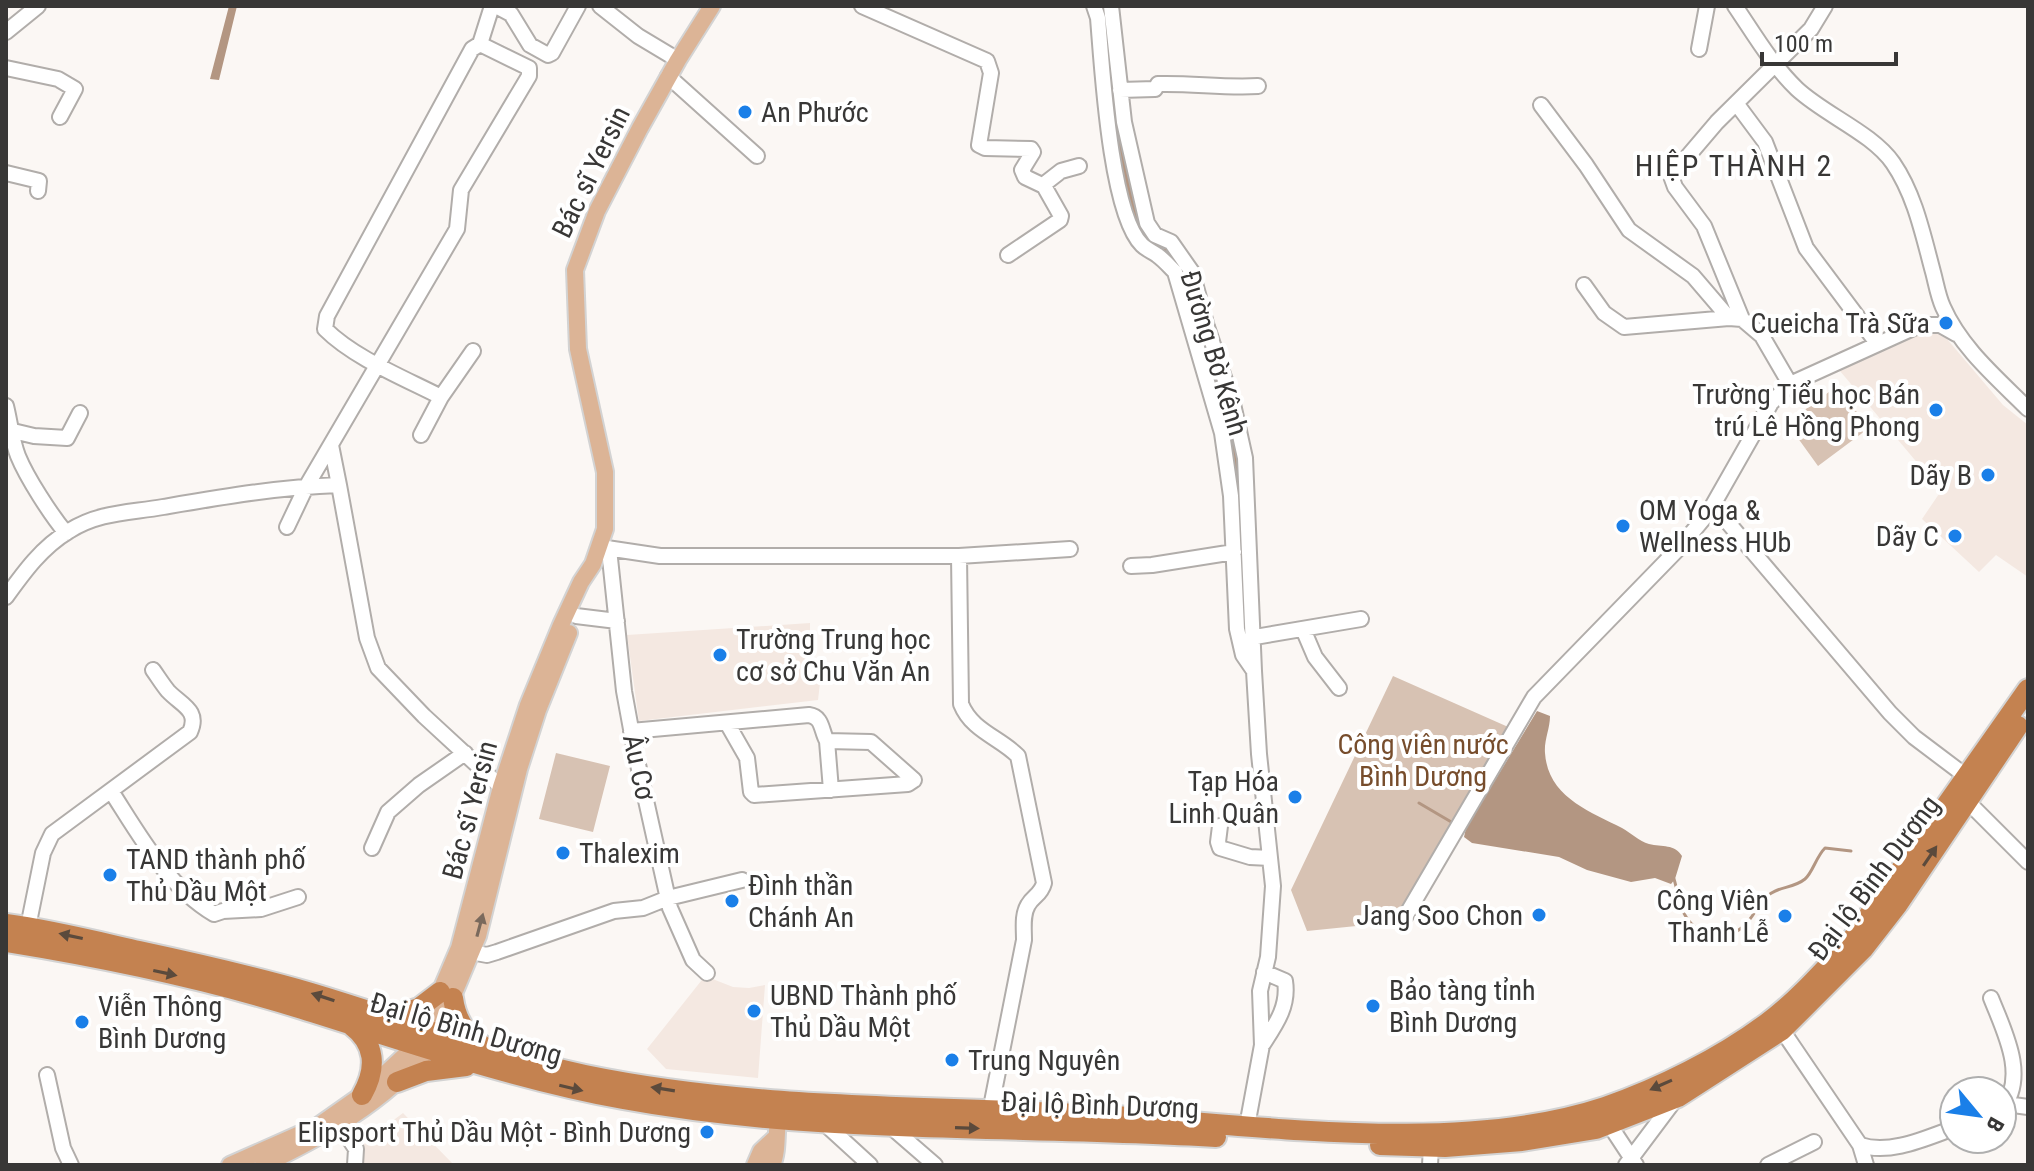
<svg xmlns="http://www.w3.org/2000/svg" width="2034" height="1171" font-family="'Roboto Condensed',sans-serif">
<style>
.built{fill:#f4e8e1}
.green{fill:#d7c2b3}
.water{fill:#b39682}
.lines{fill:none;stroke-linecap:round;stroke-linejoin:round}
.stream{stroke:#b39682;stroke-width:3}
.minor-casing{stroke:#b1adaa;stroke-width:18}
.major-casing{stroke:#d3d3d3;stroke-width:20}
.highway-casing{stroke:#d3d3d3;stroke-width:24}
.minor{stroke:#fff;stroke-width:14}
.major{stroke:#dcb496;stroke-width:16}
.highway{stroke:#c48250;stroke-width:20}
.oneway{fill:#5b4a3c}
.oneway2{fill:#7a695c}
.poi-dot{fill:#1a7fe8;stroke:#fff;stroke-width:3}
.labels{text-anchor:middle;dominant-baseline:central;stroke-width:8;stroke-linejoin:round;paint-order:stroke}
.poi-label{font-size:28px;fill:#383736;stroke:#fff;text-anchor:start}
.street-label{font-size:28px;fill:#383736;stroke:#fff}
.park-label{font-size:28px;fill:#774d2c;stroke:#fff}
.neighbourhood-label{font-size:30px;letter-spacing:2px;fill:#383736;stroke:#fff}
</style>
<rect width="100%" height="100%" fill="#fbf7f4"/>
<!-- built -->
<path class="built" d="M 1923,331 L 1934,332 L 1947,339 L 2003,405 L 2028,425 L 2028,577 L 1996,555 L 1979,572 L 1922,519 L 1941,491 L 1840,371 Z
M 810,623 L 810,675 L 820,683 L 818,700 L 639,721 L 627,635 Z
M 705,976 L 733,987 L 749,988 L 765,985 L 758,1078 L 666,1069 L 647,1049 Z
M 403,1113 L 454,1165 L 363,1165 L 363,1143 Z"/>
<!-- green -->
<path class="green" d="M 1837,386 L 1869,428 L 1818,466 L 1787,423 Z
M 1393,676 L 1515,730 L 1396,922 L 1307,931 L 1291,890 Z
M 556,753 L 610,766 L 593,832 L 539,819 Z"/>
<!-- water -->
<path class="water" d="M 229,6 L 237,6 L 219,80 L 210,79 Z
M 1098,6 L 1106,6 L 1131,183 L 1167,244 L 1185,266 L 1230,416 L 1241,471 L 1250,637 L 1244,638 L 1235,512 L 1177,270 L 1142,237 L 1134,220 L 1122,181 Z
M 1537,711 L 1550,716 C 1550,729 1544,740 1545,753 C 1548,797 1589,811 1622,828 C 1631,833 1639,841 1649,844 C 1662,847 1675,844 1682,856 L 1675,879 L 1671,884 L 1655,878 L 1631,882 L 1587,870 L 1559,857 L 1472,843 L 1464,837 L 1466,828 Z"/>
<g class="lines">
<!-- stream -->
<path class="stream" d="M 1419,803 L 1453,823
M 1674,879 C 1678,892 1679,908 1688,920 C 1701,938 1727,940 1743,927 C 1753,918 1757,906 1766,897 C 1777,886 1793,889 1805,879 C 1813,872 1816,857 1825,848 L 1851,851"/>
<!-- minor casing -->
<g class="minor-casing">
<path id="minor" d="M 496,6 L 511,14 L 530,45 L 548,55 L 552,53 L 578,6
M 600,6 L 638,36 L 678,60
M 862,6 L 987,61 L 991,73 L 979,145 L 985,148 L 1031,149 L 1033,152 L 1022,170 L 1025,177 L 1044,186 L 1061,216 L 1060,220 L 1008,255
M 1094,6 L 1098,18 C 1102,65 1110,214 1142,245 C 1146,249 1153,252 1157,255 C 1164,260 1169,266 1175,272 L 1222,433 L 1231,496 L 1237,629 L 1243,655 L 1254,671 L 1259,754 L 1273,886 L 1268,957 L 1260,991 L 1262,1045 L 1247,1126
M 1111,6 L 1124,122 L 1147,223 L 1155,235 L 1171,242 L 1192,272 L 1207,327 L 1233,404 L 1245,458 L 1254,671
M 1735,6 C 1754,34 1772,65 1797,89 C 1825,115 1872,133 1893,163 C 1915,195 1923,235 1933,272 C 1936,283 1938,296 1943,307 C 1961,348 1997,378 2028,409
M 6,32 L 38,6
M 480,44 L 492,6
M 1699,49 L 1707,6
M 6,68 L 58,79 L 75,89 L 60,117
M 668,76 L 757,156
M 1120,90 L 1155,89 L 1158,84 C 1193,83 1223,88 1258,86
M 1736,103 L 1765,142 L 1806,248 L 1877,343
M 1541,105 L 1586,165 L 1629,230 L 1693,276 L 1729,318
M 6,173 L 35,180 L 39,181 L 38,191
M 1043,185 L 1061,171 L 1079,166
M 1584,285 L 1604,313 L 1624,327 L 1729,318 L 1742,319 L 1762,336 L 1790,384 L 1920,325 L 1940,325 L 1956,334
M 1742,319 L 1704,226 L 1675,187 L 1671,176 L 1717,122 L 1811,29 L 1825,6
M 441,397 C 404,378 354,358 325,329 L 327,316 L 472,49 L 480,44
M 6,406 C 10,422 12,441 18,456 C 27,478 51,515 66,533
M 13,431 L 34,436 L 67,438 L 80,413
M 421,435 L 441,397 L 473,351
M 331,445 L 339,485
M 1713,505 L 1890,713 L 1914,737 L 1967,777
M 287,527 L 306,487 L 457,229 L 461,190 L 529,76 L 529,68 L 480,44
M 600,547 L 660,556 L 959,556 L 1070,549
M 609,549 L 624,691 L 635,751 L 670,908 L 693,960 L 707,973
M 959,556 L 961,704 C 972,731 999,737 1018,756 L 1044,883 C 1041,895 1033,896 1028,905 C 1022,915 1024,928 1024,940 L 990,1112
M 1131,566 L 1152,565 L 1234,552
M 6,597 C 24,572 42,547 69,531 C 99,512 129,513 163,507 C 222,497 279,487 339,485 L 367,638 L 378,668 L 424,716 L 501,787
M 576,616 L 617,621
M 1303,629 L 1315,657 L 1339,688
M 1255,637 L 1361,619
M 631,731 L 809,715 C 823,717 821,731 827,741 L 871,742 L 914,780 L 908,784 L 754,795 L 751,792 L 747,758 L 727,723
M 827,741 L 831,790
M 111,791 C 140,836 167,886 214,914 L 223,911 L 261,909 L 298,897
M 1967,801 L 2028,862
M 1220,826 L 1218,842 L 1220,848 L 1250,857 L 1270,858
M 372,848 L 388,812 L 419,785 L 465,753
M 1405,917 L 1534,697 L 1680,547 L 1709,512 L 1771,403 L 1790,384
M 28,927 L 43,853 L 52,834 L 190,732 C 200,710 181,705 168,691 C 163,685 158,677 153,670
M 471,952 L 487,955 L 497,952 L 614,911 L 643,908 L 668,898 L 742,880
M 1991,998 C 2004,1031 2028,1076 2002,1109
M 1782,1030 L 1860,1145 L 1866,1165
M 1263,1044 C 1276,1024 1289,1006 1285,981 L 1264,972
M 47,1075 L 63,1148 L 71,1165
M 2006,1104 L 2028,1107
M 823,1122 L 870,1165
M 1609,1124 L 1636,1165
M 340,1125 L 356,1149 L 355,1165
M 890,1126 L 935,1165
M 1860,1145 C 1890,1155 1926,1138 1954,1128
M 1430,1165 L 1431,1147
M 1626,1165 L 1674,1101
M 1768,1165 L 1814,1142"/>
</g>
<!-- major casing -->
<g class="major-casing">
<path id="major" d="M 424,1030 L 459,948 L 501,787 L 528,705 L 561,625 L 581,582 L 593,564 L 605,529 L 605,472 L 578,349 L 575,270 L 597,211 L 640,128 L 678,60 L 712,6
M 437,1034 L 478,936 L 519,769 L 538,710 L 569,633
M 230,1165 L 318,1126 L 362,1095 L 415,1046
M 263,1165 C 324,1136 383,1103 428,1050
M 755,1165 L 761,1151 L 775,1138
M 772,1165 C 778,1152 776,1134 778,1119"/>
</g>
<!-- highway casing -->
<g class="highway-casing">
<path id="highway" d="M 6,924 C 51,930 95,941 139,951 C 195,963 252,976 308,992 C 400,1019 490,1055 585,1075 C 759,1111 938,1105 1115,1116 C 1266,1126 1460,1155 1605,1107 C 1660,1088 1720,1058 1767,1023 C 1798,1000 1824,970 1850,942 L 2028,689
M 6,942 C 105,958 206,979 302,1009 C 408,1042 513,1079 623,1099 C 818,1135 1019,1125 1216,1137
M 453,998 C 456,1020 465,1033 483,1046
M 387,1018 L 419,1008 L 440,992
M 351,1025 C 376,1044 377,1068 362,1095
M 397,1082 L 426,1071 L 466,1066
M 1380,1145 L 1445,1147 L 1522,1141 L 1596,1129 L 1678,1097 L 1782,1030 L 1863,949 L 1898,904 L 2018,726"/>
</g>
<!-- minor -->
<use href="#minor" class="minor"/>
<!-- major -->
<use href="#major" class="major"/>
<!-- highway -->
<use href="#highway" class="highway"/>
</g>
<!-- one-way arrows -->
<defs><path id="oneway-solid" d="M-6-.8H1V-3.2L6.5 0L1 3.2V.8H-6Z" transform="scale(2)"/></defs>
<g class="oneway">
<use href="#oneway-solid" transform="translate(1930 856) rotate(-56)"/>
<use href="#oneway-solid" transform="translate(71 936) rotate(-168)"/>
<use href="#oneway-solid" transform="translate(165 973) rotate(12)"/>
<use href="#oneway-solid" transform="translate(323 997) rotate(-162)"/>
<use href="#oneway-solid" transform="translate(1661 1085) rotate(156)"/>
<use href="#oneway-solid" transform="translate(571 1088) rotate(13)"/>
<use href="#oneway-solid" transform="translate(663 1089) rotate(-171)"/>
<use href="#oneway-solid" transform="translate(967 1128) rotate(2)"/>
</g>
<use class="oneway2" href="#oneway-solid" transform="translate(480 925) rotate(-75)"/>
<!-- markers -->
<g class="poi-dot">
<circle cx="745" cy="112" r="8"/>
<circle cx="1946" cy="323" r="8"/>
<circle cx="1936" cy="410" r="8"/>
<circle cx="1988" cy="475" r="8"/>
<circle cx="1623" cy="526" r="8"/>
<circle cx="1955" cy="536" r="8"/>
<circle cx="720" cy="655" r="8"/>
<circle cx="1295" cy="797" r="8"/>
<circle cx="563" cy="853" r="8"/>
<circle cx="110" cy="875" r="8"/>
<circle cx="732" cy="901" r="8"/>
<circle cx="1539" cy="915" r="8"/>
<circle cx="1785" cy="916" r="8"/>
<circle cx="1373" cy="1006" r="8"/>
<circle cx="754" cy="1011" r="8"/>
<circle cx="82" cy="1022" r="8"/>
<circle cx="952" cy="1060" r="8"/>
<circle cx="707" cy="1132" r="8"/>
</g>
<g class="labels">
<!-- poi labels -->
<g class="poi-label">
<text x="761" y="112">An Phước</text>
<text x="1930" y="323" text-anchor="end">Cueicha Trà Sữa</text>
<text x="1920" y="394" text-anchor="end">Trường Tiểu học Bán<tspan x="1920" dy="32">trú Lê Hồng Phong</tspan></text>
<text x="1972" y="475" text-anchor="end">Dãy B</text>
<text x="1639" y="510">OM Yoga &amp;<tspan x="1639" dy="32">Wellness HUb</tspan></text>
<text x="1939" y="536" text-anchor="end">Dãy C</text>
<text x="736" y="639">Trường Trung học<tspan x="736" dy="32">cơ sở Chu Văn An</tspan></text>
<text x="1279" y="781" text-anchor="end">Tạp Hóa<tspan x="1279" dy="32">Linh Quân</tspan></text>
<text x="579" y="853">Thalexim</text>
<text x="126" y="859">TAND thành phố<tspan x="126" dy="32">Thủ Dầu Một</tspan></text>
<text x="748" y="885">Đình thần<tspan x="748" dy="32">Chánh An</tspan></text>
<text x="1769" y="900" text-anchor="end">Công Viên<tspan x="1769" dy="32">Thanh Lễ</tspan></text>
<text x="1523" y="915" text-anchor="end">Jang Soo Chon</text>
<text x="1389" y="990">Bảo tàng tỉnh<tspan x="1389" dy="32">Bình Dương</tspan></text>
<text x="770" y="995">UBND Thành phố<tspan x="770" dy="32">Thủ Dầu Một</tspan></text>
<text x="98" y="1006">Viễn Thông<tspan x="98" dy="32">Bình Dương</tspan></text>
<text x="968" y="1060">Trung Nguyên</text>
<text x="691" y="1132" text-anchor="end">Elipsport Thủ Dầu Một - Bình Dương</text>
</g>
<!-- street labels -->
<g class="street-label">
<text transform="translate(591 172) rotate(-64)">Bác sĩ Yersin</text>
<text transform="translate(1214 353) rotate(73)">Đường Bờ Kênh</text>
<text transform="translate(639 767) rotate(78)">Âu Cơ</text>
<text transform="translate(470 810) rotate(-75)">Bác sĩ Yersin</text>
<text transform="translate(1874 878) rotate(-53)">Đại lộ Bình Dương</text>
<text transform="translate(466 1029) rotate(16)">Đại lộ Bình Dương</text>
<text transform="translate(1100 1105) rotate(2)">Đại lộ Bình Dương</text>
</g>
<!-- park labels -->
<g class="park-label">
<text x="1423" y="744">Công viên nước<tspan x="1423" dy="32">Bình Dương</tspan></text>
</g>
<!-- neighbourhood labels -->
<g class="neighbourhood-label">
<text x="1734" y="165">HIỆP THÀNH 2</text>
</g>
</g>
<!-- border -->
<rect width="2034" height="1171" fill="none" stroke="#383736" stroke-width="16"/>
<!-- north arrow -->
<g transform="translate(1978 1115) rotate(119)"><circle r="38" fill="#ffffff" stroke="#afafaf" stroke-width="2"/>
<path d="M0-6L14 30L0 20L-14 30Z" fill="#1a7fe8"/>
<text y="-12" font-size="22" font-weight="bold" text-anchor="middle" fill="#383736">B</text>
</g>
<!-- scale -->
<path d="M1762 52v12h134v-12" fill="none" stroke="#383736" stroke-width="4"/>
<text x="1774" y="52" font-size="24" fill="#383736" stroke="#ffffff" stroke-width="6" paint-order="stroke">100 m</text>
</svg>
